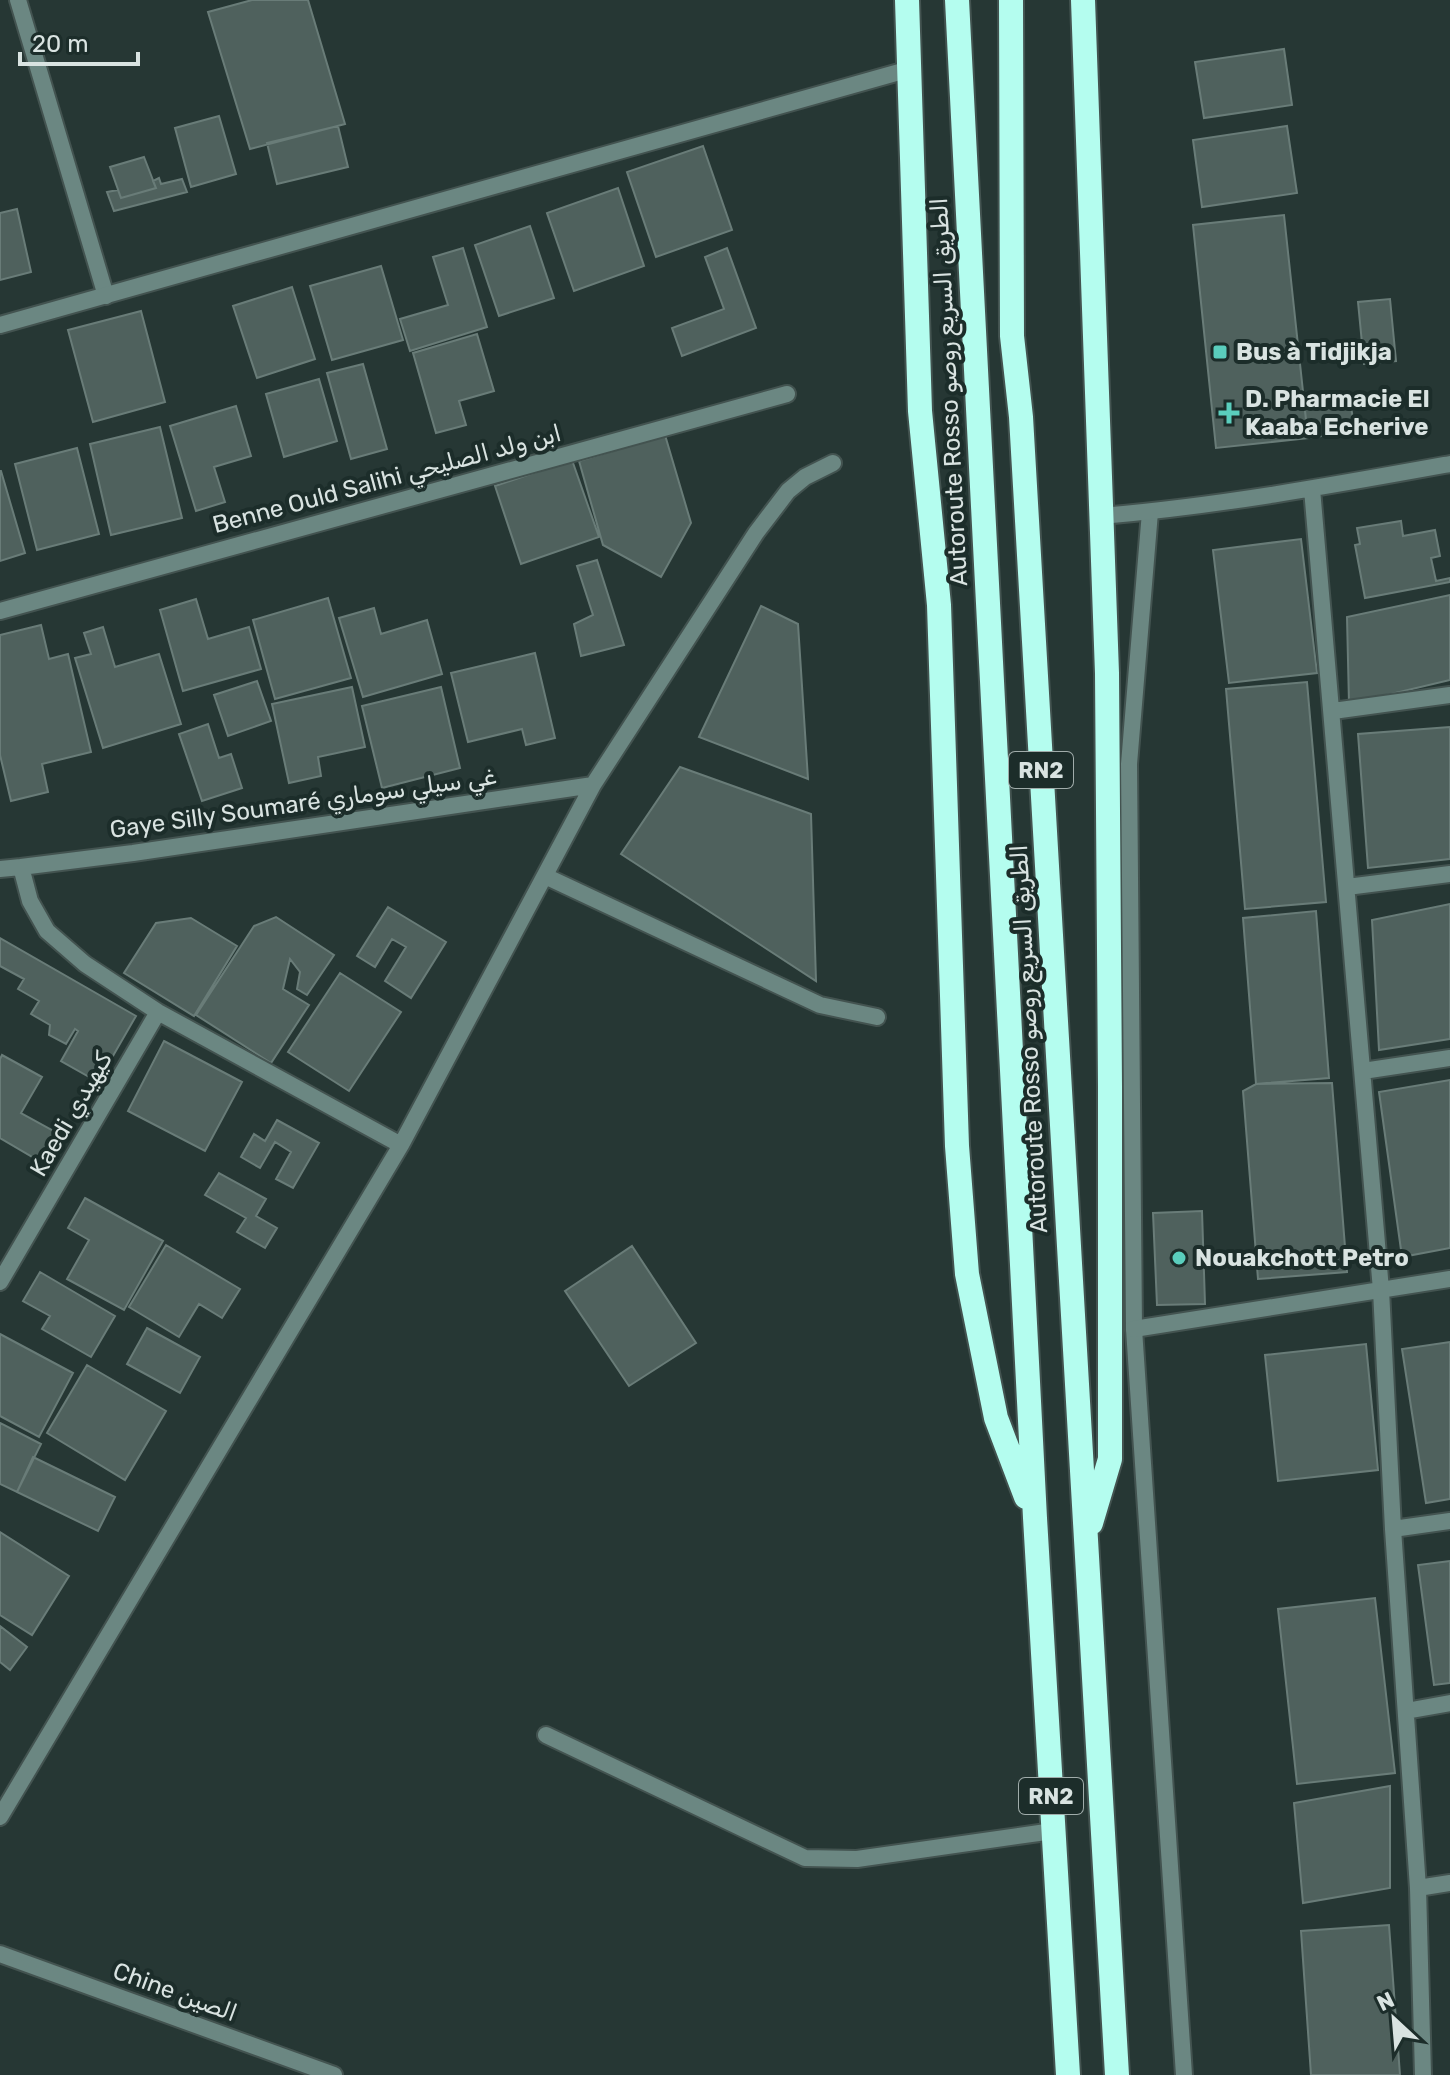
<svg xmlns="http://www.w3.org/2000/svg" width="1450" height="2075" font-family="Rubik,Vazirmatn,sans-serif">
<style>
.building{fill:#4f615d;stroke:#697c78;stroke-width:2}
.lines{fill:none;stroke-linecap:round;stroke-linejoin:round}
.lane-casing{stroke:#435350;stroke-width:20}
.street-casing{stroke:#435350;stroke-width:20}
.highway-casing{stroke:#435350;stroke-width:28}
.lane{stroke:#6b8782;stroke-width:16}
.street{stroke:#6b8782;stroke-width:16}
.highway{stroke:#b4fdef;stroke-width:24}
.poi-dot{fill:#5acebd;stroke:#1c2d2a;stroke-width:3}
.labels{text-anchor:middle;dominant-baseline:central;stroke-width:8;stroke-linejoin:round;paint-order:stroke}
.shield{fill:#1c2d2a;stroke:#a0acaa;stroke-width:2}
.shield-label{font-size:22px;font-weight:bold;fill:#d9e3e1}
.poi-label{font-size:24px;font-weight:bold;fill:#d9e3e1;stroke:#1c2d2a;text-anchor:start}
.street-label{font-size:24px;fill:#d9e3e1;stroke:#1c2d2a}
</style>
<rect width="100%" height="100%" fill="#263734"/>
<!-- building -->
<path class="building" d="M 252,0 L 308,0 L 345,124 L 250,149 L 208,12 Z
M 1284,49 L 1292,105 L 1204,118 L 1195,62 Z
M 219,116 L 236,174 L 191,187 L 175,128 Z
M 338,126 L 348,167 L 277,184 L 267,143 Z
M 1287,126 L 1297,193 L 1202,207 L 1193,140 Z
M 703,146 L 732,230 L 656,257 L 627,172 Z
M 144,157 L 156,188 L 121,198 L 110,167 Z
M 159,178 L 161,184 L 182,179 L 187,192 L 114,211 L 107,192 L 118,190 L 121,198 L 156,188 L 153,181 Z
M 618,188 L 644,266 L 574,291 L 547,213 Z
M 17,209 L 31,272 L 0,280 L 0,213 Z
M 1284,215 L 1308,438 L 1216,448 L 1193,225 Z
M 530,226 L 554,298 L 499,316 L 475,245 Z
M 463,248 L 487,327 L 410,351 L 400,319 L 448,305 L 433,257 Z
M 727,248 L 756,328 L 682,356 L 672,328 L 724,309 L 705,257 Z
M 381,266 L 403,340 L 332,360 L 310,286 Z
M 292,287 L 315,359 L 257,378 L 233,306 Z
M 1390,299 L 1396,361 L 1364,364 L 1358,302 Z
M 141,311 L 165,402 L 93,422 L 68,330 Z
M 477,334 L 494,391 L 459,401 L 466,425 L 436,433 L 413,353 Z
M 363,364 L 387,449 L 351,459 L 327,373 Z
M 319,379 L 337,441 L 284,457 L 266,394 Z
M 1349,395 L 1355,431 L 1308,438 L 1304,402 Z
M 236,406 L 251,456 L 214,467 L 225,502 L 196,511 L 170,426 Z
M 160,427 L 182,518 L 111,535 L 90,444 Z
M 665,435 L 691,523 L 661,577 L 603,545 L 579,461 Z
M 77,448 L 99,534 L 37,550 L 15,464 Z
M 572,460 L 599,537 L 521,564 L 495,486 Z
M 1,471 L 25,553 L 0,561 L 0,471 Z
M 1401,521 L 1403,536 L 1435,530 L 1440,556 L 1431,558 L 1436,581 L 1450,578 L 1450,582 L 1365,598 L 1355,545 L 1360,544 L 1357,528 Z
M 1301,539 L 1317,673 L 1229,683 L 1213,550 Z
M 597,560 L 624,645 L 581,656 L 574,624 L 593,615 L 577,566 Z
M 1450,595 L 1450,680 L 1349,704 L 1347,617 Z
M 328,598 L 351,678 L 275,699 L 253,620 Z
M 196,599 L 208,639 L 249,627 L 261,669 L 183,691 L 160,610 Z
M 761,606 L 798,624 L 808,779 L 699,737 Z
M 374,608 L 381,634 L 427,620 L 442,674 L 363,697 L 339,618 Z
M 41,625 L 49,659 L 68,654 L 91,752 L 42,764 L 48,792 L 11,801 L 0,755 L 0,635 Z
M 103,627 L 115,667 L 159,654 L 181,724 L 103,748 L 75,658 L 91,654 L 84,633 Z
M 535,653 L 555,738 L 526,745 L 522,729 L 468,742 L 451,673 Z
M 257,681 L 271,721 L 228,736 L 214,695 Z
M 1307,682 L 1326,902 L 1245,909 L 1226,689 Z
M 352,687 L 365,747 L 318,757 L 321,776 L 289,783 L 272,704 Z
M 441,687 L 460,768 L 382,788 L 362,706 Z
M 208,724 L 219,758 L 231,754 L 242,788 L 202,801 L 179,734 Z
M 1450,727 L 1450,859 L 1368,868 L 1358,734 Z
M 680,767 L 811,814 L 816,981 L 621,854 Z
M 1450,904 L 1450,1039 L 1379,1050 L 1372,920 Z
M 388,907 L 446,942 L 411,998 L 385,981 L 406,947 L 392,939 L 375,967 L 357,956 Z
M 1316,911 L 1329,1078 L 1256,1084 L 1243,918 Z
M 276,917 L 334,955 L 307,995 L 297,989 L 300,972 L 290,959 L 283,989 L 309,1005 L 271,1063 L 196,1015 L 254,926 Z
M 191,918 L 237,946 L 194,1016 L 124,973 L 156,923 Z
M 0,938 L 136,1016 L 98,1082 L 61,1061 L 78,1031 L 75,1029 L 66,1044 L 49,1035 L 50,1025 L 31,1014 L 39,1001 L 18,989 L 24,979 L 0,966 Z
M 340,973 L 401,1012 L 349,1091 L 288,1052 Z
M 164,1041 L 242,1082 L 205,1151 L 128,1111 Z
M 2,1055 L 42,1077 L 21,1113 L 57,1133 L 41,1162 L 0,1138 L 0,1059 Z
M 1450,1080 L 1450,1248 L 1402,1257 L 1379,1092 Z
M 1332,1083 L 1347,1272 L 1258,1279 L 1243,1091 L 1256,1084 Z
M 277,1120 L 319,1143 L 293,1188 L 276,1179 L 291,1152 L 275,1142 L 260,1168 L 241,1157 L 254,1134 L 265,1141 Z
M 219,1173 L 266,1199 L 256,1216 L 277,1228 L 265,1248 L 237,1232 L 246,1218 L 205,1195 Z
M 85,1198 L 163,1241 L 124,1310 L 67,1279 L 89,1240 L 68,1228 Z
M 1202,1211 L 1205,1304 L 1157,1305 L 1153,1213 Z
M 166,1245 L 240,1289 L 222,1318 L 199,1304 L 179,1337 L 129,1307 Z
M 632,1246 L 696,1343 L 629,1386 L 565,1291 Z
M 40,1272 L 115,1316 L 91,1357 L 42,1329 L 50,1316 L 23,1301 Z
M 147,1328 L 200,1357 L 180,1393 L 127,1364 Z
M 0,1334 L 73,1373 L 39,1437 L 0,1416 Z
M 1450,1342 L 1450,1499 L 1426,1503 L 1402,1349 Z
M 1366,1344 L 1378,1470 L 1278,1481 L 1265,1355 Z
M 87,1365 L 166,1411 L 125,1480 L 47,1433 Z
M 0,1423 L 41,1444 L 17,1492 L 0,1484 Z
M 33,1457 L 115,1497 L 98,1531 L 17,1492 Z
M 0,1532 L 69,1576 L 32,1635 L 0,1615 Z
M 1450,1561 L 1450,1683 L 1434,1685 L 1418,1565 Z
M 1375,1598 L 1395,1773 L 1297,1784 L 1278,1609 Z
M 0,1626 L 27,1647 L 10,1670 L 0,1662 Z
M 1390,1786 L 1390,1888 L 1303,1903 L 1294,1803 Z
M 1389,1925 L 1400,2075 L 1311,2075 L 1301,1931 Z"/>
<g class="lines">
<!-- lane casing -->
<g class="lane-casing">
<path id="lane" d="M 18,0 L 106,296
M 1150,512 L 1129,764 L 1134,1329 L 1184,2075
M 546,1735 L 805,1858 L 857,1859 L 1053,1831"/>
</g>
<!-- street casing -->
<g class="street-casing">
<path id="street" d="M 0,325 L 910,69
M 1312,489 L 1381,1290 L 1393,1529 L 1418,1888 L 1423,2075
M 1101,516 C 1219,506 1334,485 1450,464
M 0,611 L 787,394
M 1333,711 L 1450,695
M 21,867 L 133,853 L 593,785
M 0,869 L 21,867 L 30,901 L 47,931 L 85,964 L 158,1012 L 401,1145
M 545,876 L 820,1005 L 877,1017
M 1347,887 L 1450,874
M 1363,1071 L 1450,1058
M 0,1282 L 158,1012
M 1134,1329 L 1450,1279
M 1393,1529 L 1450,1521
M 1406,1711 L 1450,1703
M 0,1817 L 401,1145 L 593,785 L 756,533 L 788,491 L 805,477 L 833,463
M 1418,1888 L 1450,1883
M 0,1954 L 334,2075"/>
</g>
<!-- highway casing -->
<g class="highway-casing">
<path id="highway" d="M 907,0 L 920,411 L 939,605 L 957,1146 L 967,1274 L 996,1418 L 1026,1497
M 957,0 L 1035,1518 L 1068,2075
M 1011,0 L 1012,336 L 1021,417 L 1117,2075
M 1083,0 L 1107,673 L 1110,1086 L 1110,1459 L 1091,1523"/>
</g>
<!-- lane -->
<use href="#lane" class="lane"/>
<!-- street -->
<use href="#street" class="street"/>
<!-- highway -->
<use href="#highway" class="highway"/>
</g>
<!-- markers -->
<g class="poi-dot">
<rect x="1212" y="344" width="16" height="16" rx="4"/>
<path d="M1225 401h8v8h8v8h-8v8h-8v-8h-8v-8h8z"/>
<circle cx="1179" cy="1258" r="8"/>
</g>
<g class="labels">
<!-- shield labels -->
<g class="shield">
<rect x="1009" y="752" width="64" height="36" rx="6"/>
<rect x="1019" y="1778" width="64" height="36" rx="6"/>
</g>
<g class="shield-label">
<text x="1041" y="770">RN2</text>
<text x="1051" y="1796">RN2</text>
</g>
<!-- poi labels -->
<g class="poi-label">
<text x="1236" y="352">Bus à Tidjikja</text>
<text x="1245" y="399">D. Pharmacie El<tspan x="1245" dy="28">Kaaba Echerive</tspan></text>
<text x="1195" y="1258">Nouakchott Petro</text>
</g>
<!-- street labels -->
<g class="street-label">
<text transform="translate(949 392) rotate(-93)">Autoroute Rosso الطريق السريع روصو</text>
<text transform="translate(387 479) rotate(-15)">Benne Ould Salihi ابن ولد الصليحي</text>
<text transform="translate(303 803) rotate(-8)">Gaye Silly Soumaré غي سيلي سوماري</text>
<text transform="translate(1029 1039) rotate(-93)">Autoroute Rosso الطريق السريع روصو</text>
<text transform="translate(71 1114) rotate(-60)">Kaedi كيهيدي</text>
<text transform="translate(175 1992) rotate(20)">Chine الصين</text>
</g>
</g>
<!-- north arrow -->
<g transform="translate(1394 2019) rotate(334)" stroke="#1c2d2a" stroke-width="6" paint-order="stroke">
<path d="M0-6L14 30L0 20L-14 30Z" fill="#d9e3e1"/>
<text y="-12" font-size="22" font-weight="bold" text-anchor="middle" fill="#d9e3e1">N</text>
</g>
<!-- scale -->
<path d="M20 52v12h118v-12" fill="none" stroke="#d9e3e1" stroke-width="4"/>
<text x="32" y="52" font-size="24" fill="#d9e3e1" stroke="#1c2d2a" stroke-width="6" paint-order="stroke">20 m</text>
</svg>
